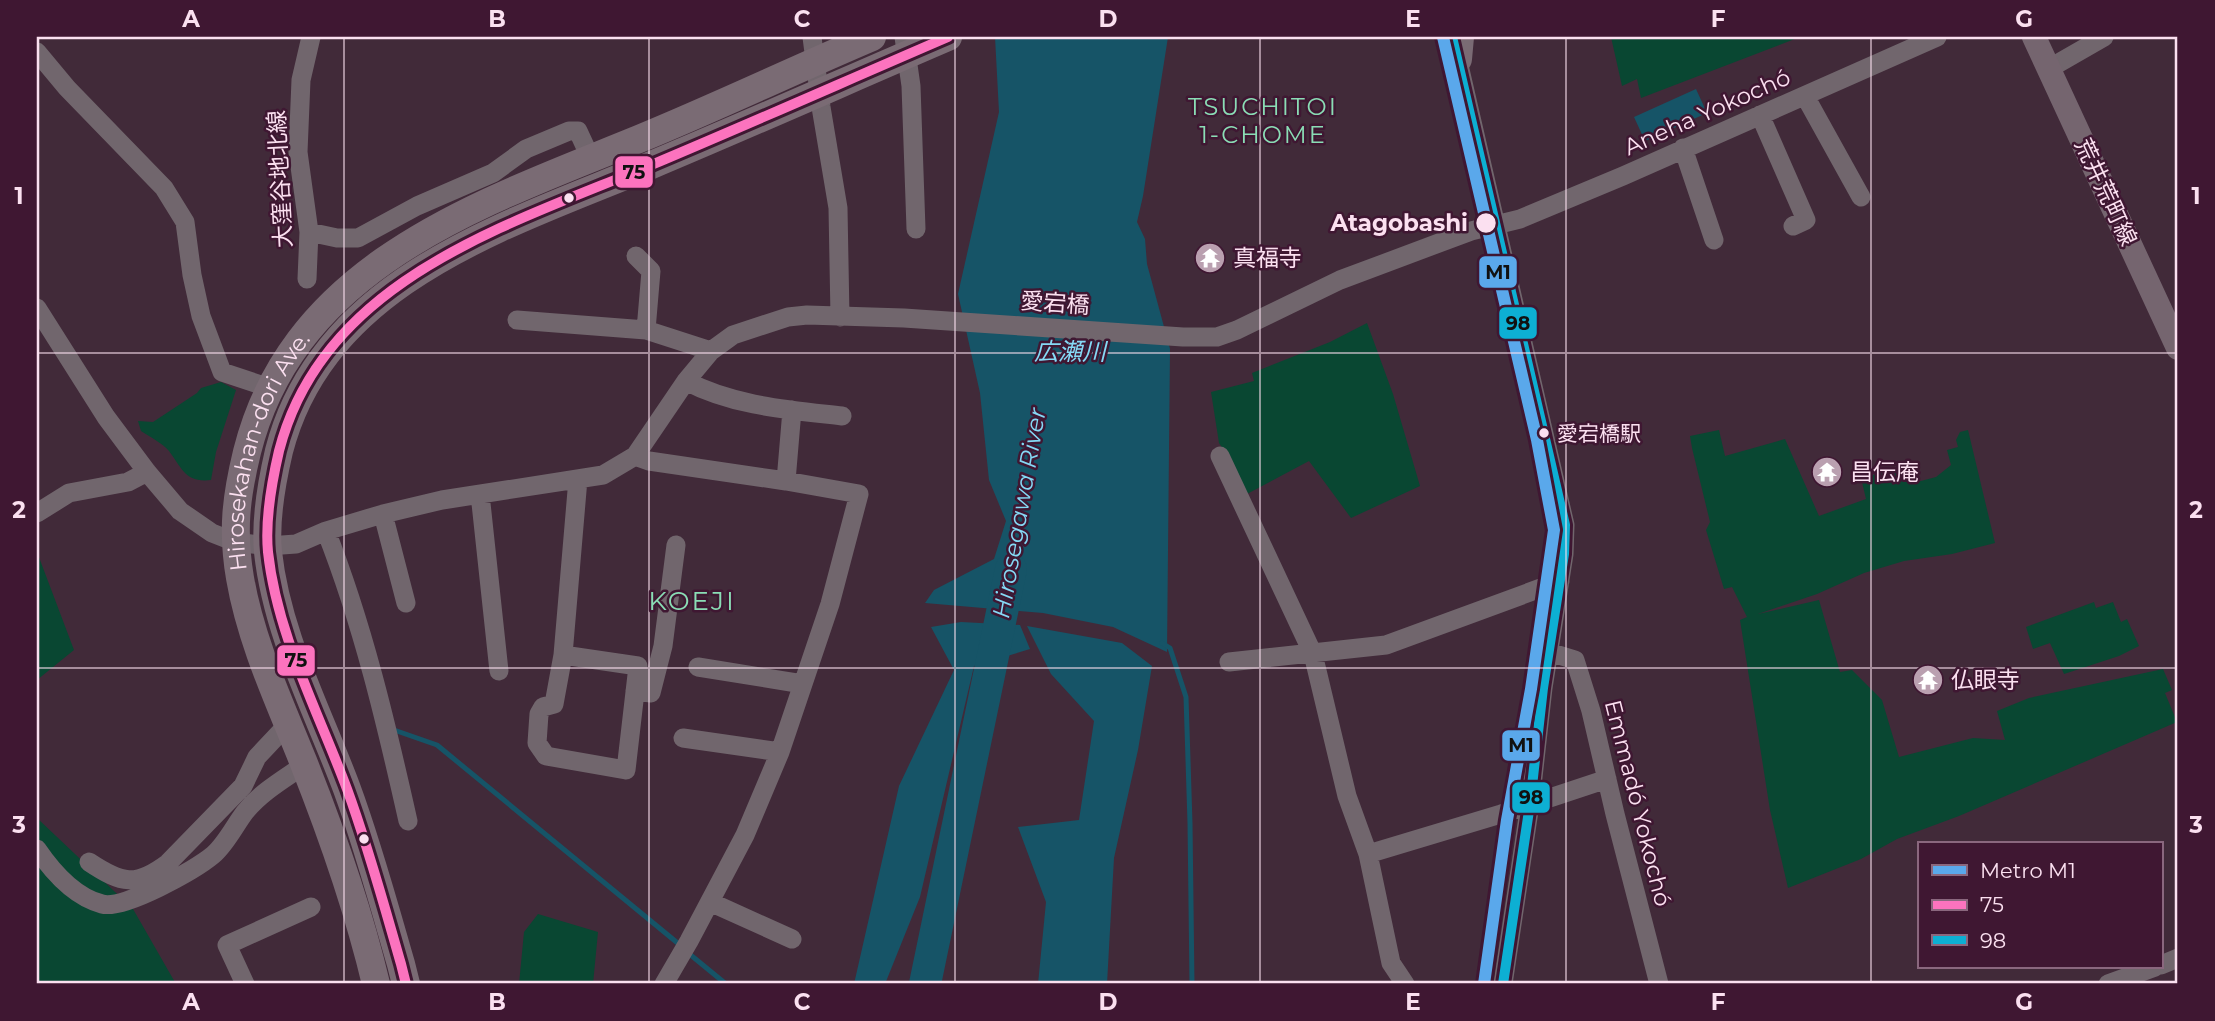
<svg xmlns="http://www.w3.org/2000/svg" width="2215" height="1021" font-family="Montserrat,'Noto Sans JP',sans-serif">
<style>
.green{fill:#094732}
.water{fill:#165467}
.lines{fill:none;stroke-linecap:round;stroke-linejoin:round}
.stream{stroke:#165467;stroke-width:5}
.river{stroke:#165467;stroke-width:32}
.minor{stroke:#71666d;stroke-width:19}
.major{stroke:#75656f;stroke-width:24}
.highway{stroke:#7a6b74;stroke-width:28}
.bus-1-casing{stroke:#3f1732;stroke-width:16}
.bus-2-casing{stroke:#3f1732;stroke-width:16}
.bus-1{stroke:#fc73be;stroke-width:10}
.bus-2{stroke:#0dafd3;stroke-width:10}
.metro-1-casing{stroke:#3f1732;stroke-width:18}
.metro-1{stroke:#5aa8eb;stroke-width:12}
.grid{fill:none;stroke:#fbe0f0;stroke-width:2;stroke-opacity:0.55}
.bus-dot{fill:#fbe0f0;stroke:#3f1732;stroke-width:2.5}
.labels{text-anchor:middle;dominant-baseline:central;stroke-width:5;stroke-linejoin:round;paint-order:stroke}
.bus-label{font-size:21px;fill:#fbe0f0;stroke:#3f1732;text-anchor:start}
.street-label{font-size:23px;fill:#fbe0f0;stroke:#3f1732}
.stop-label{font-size:23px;font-weight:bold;fill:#fbe0f0;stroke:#3f1732;text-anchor:end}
.poi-label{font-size:23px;fill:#fbe0f0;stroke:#3f1732;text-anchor:start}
.neighbourhood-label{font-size:24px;letter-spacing:2px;fill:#8addb5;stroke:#3f1732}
.water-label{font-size:24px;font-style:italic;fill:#85d9f5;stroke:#3f1732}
.quarter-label{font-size:26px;letter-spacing:2px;fill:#8addb5;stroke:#3f1732}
.line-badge{stroke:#3f1732;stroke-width:2.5}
.pale-badge-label{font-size:19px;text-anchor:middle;font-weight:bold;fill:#111}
.neatline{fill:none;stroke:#fbe0f0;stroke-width:2.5}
.grid-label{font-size:23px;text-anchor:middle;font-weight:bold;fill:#fbe0f0}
</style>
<rect width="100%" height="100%" fill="#412a39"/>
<!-- green -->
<path class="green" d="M 1611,37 L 1800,37 L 1641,98 L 1637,79 L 1622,86 Z
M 1367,323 L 1393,394 L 1420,486 L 1351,518 L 1309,461 L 1247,494 L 1228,456 L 1219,443 L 1211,392 L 1254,381 L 1252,373 L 1330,342 Z
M 221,382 L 236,390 L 216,452 L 211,480 C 185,483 182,468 169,451 C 162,443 150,437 141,431 L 138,421 L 153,422 L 197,393 L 201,388 Z
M 1719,430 L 1725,456 L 1785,439 L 1819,516 L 1866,499 L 1861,478 L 1912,465 L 1917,482 L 1936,477 L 1951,465 L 1947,450 L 1958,447 L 1956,440 L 1960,432 L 1968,430 L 1995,543 L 1952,554 L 1904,561 L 1864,573 L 1817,594 L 1758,614 L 1819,600 L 1840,672 L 1852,670 L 1882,700 L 1899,757 L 1973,738 L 2005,740 L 1997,711 L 2029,698 L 2163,669 L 2172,690 L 2165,693 L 2177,722 L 1959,816 L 1897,839 L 1861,859 L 1788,888 L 1770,810 L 1740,620 L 1747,617 L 1732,587 L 1724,589 L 1706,530 L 1710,522 L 1692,448 L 1690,436 Z
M 37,552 L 74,650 L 37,680 Z
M 2094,602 L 2096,608 L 2113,602 L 2121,622 L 2127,619 L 2139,646 L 2119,656 L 2064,674 L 2050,643 L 2033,649 L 2026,627 Z
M 37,818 L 133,909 L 176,984 L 37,984 Z
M 538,914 L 598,932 L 593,984 L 519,984 L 524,932 Z"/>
<!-- water -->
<path class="water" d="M 995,37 L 1168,37 L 1143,196 L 1137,222 L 1145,239 L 1147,264 L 1170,349 L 1167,652 L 1113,627 L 1043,613 L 925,603 L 934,590 L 994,559 L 1006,521 L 989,480 L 980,393 L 958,294 L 999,112 Z
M 1696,89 L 1707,113 L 1645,141 L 1634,117 Z
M 961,622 L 1020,625 L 1030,649 L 974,666 L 920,897 L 885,984 L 854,984 L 899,786 L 954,670 L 931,627 Z
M 1027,626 L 1122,643 L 1152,666 L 1138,750 L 1114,858 L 1107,984 L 1038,984 L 1046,902 L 1018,827 L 1079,820 L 1094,721 L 1051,674 Z"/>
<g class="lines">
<!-- stream -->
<path class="stream" d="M 1162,643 L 1170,648 L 1186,697 L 1190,823 L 1192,984
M 394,730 L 437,745 L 680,945
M 687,952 L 726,984"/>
<!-- river -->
<path class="river" d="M 925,984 L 1011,569"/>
<!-- minor -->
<path class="minor" d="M 812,37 L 821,107 L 838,208 L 840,317
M 904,37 L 911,86 L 916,229
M 1455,48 L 1565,525 L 1564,554 L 1543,688 L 1530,804 L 1503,984
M 37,52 L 67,88 L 164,188 L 185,222 L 192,275 L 201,316 L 222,372 L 270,388
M 2050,68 L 2104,37
M 1805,96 L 1861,197
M 1760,115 L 1806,220 L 1793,226
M 1683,148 L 1714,240
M 309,232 L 337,238 L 358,238 L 417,206 L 493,173 L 526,149 L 569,131 L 578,131 L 591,159
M 636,256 L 651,271 L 646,330
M 307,279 L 309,232 L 298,152 L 301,80 L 311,37
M 37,308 L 106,417 L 147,472 L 180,511 L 212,533 L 235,542 L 268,546 L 296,544 L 326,531 L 383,514 L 442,500 L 603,475 L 635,456 L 686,381 L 711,351 L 733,335 L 788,317 L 807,315 L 904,318 L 1183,337 L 1217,337 L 1237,330 L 1340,280 L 1471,231 L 1520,219 L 1623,176 L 1937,37
M 517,320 L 646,330 L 711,351
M 686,381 C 733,406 790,410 842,416
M 635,456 L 649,461 L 786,481 L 859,494 L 830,604 L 780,752 L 745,835 L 689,941 L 664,984
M 1220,456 L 1313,654 L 1347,796 L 1368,854 L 1391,963 L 1405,984
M 786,481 L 792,410
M 480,494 L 499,671
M 37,513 L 69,493 L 128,482 L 147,472
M 383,514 L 406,603
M 326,531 C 363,625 386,723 408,821
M 1549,652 L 1575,660 L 1591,711 L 1615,814 L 1659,984
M 563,655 L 638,666 L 626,770 L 546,756 L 537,743 L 539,714 L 543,707 L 554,704 L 563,655 L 578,479
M 1229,662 L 1386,645 L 1560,581
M 698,667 L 803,684
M 635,691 L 651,693 L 663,646 L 676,545
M 683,738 L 780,752
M 37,849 C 52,871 75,897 102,904 C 124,910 195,870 213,855 C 226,844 235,825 245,812 C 261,792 284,779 304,765
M 1368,854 L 1501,814 L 1607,779
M 89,862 C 122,884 136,887 168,863 L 243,786 L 257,757 L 288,724
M 710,902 L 792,939
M 2161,965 L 2178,958
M 245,984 L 227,945 L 311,907
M 2108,984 L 2155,967"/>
<!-- major -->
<path class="major" d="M 2034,37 L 2178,348"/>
<!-- highway -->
<g class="highway">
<path d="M 1458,59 L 1460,37"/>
<path id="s1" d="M 376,984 C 358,908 332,834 303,761 C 279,701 251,642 240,578 C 232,531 236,497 247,452 C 294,264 480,204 639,139 C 717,107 794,70 872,37"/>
<path d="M 406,984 L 401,964 C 384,905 368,846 347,789 C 318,711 277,635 268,552 C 265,521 272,481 279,451 C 323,280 505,226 649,166 C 749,124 848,80 948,37"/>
</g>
<!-- bus-1 casing -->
<g class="bus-1-casing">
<path id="bus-1" d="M 406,984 L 401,964 C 384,905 368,846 347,789 C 318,711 277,635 268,552 C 265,521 272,481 279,451 C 323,280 505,226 649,166 C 749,124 848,80 948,37"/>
</g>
<!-- bus-2 casing -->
<g class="bus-2-casing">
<path id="bus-2" d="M 1452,37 L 1565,525 L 1564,554 L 1543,688 L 1530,804 L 1503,984"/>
</g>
<!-- bus-1 -->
<use href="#bus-1" class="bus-1"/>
<!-- bus-2 -->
<use href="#bus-2" class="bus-2"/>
<!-- metro-1 casing -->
<g class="metro-1-casing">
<path id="metro-1" d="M 1443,37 L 1537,440 L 1554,530 L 1531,689 L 1507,820 L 1484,984"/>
</g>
<!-- metro-1 -->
<use href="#metro-1" class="metro-1"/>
</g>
<!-- grid -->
<path class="grid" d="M 344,37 L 344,984M 649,37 L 649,984M 955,37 L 955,984M 1260,37 L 1260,984M 1566,37 L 1566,984M 1871,37 L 1871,984M 37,353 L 2178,353M 37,668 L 2178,668"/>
<!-- icons -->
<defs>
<g id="temple-disc" transform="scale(1.575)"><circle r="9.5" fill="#baa0b0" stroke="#3f1732"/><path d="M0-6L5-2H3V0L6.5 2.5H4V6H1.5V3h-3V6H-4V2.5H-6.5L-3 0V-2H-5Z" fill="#fff"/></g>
</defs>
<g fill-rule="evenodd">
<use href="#temple-disc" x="1210" y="258"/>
<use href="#temple-disc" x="1827" y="472"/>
<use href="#temple-disc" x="1928" y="680"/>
</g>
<!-- markers -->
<g class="bus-dot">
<circle cx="569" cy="198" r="6"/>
<circle cx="1486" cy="223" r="11"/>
<circle cx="1544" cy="433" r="6"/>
<circle cx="364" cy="839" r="6"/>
</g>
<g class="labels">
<!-- bus labels -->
<g class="bus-label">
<text x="1557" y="433">愛宕橋駅</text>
</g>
<!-- street labels -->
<g class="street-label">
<text transform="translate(1707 112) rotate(-24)">Aneha Yokochó</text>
<text transform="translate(280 179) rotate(-93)">大窪谷地北線</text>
<text transform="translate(2106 192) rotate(65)">荒井荒町線</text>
<text transform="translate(1055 303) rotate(4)">愛宕橋</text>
<text stroke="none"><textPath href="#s1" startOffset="562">Hirosekahan-dori Ave.</textPath></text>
<text transform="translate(1638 803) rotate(76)">Emmadó Yokochó</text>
</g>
<!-- stop labels -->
<g class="stop-label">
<text x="1468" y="223">Atagobashi</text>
</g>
<!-- poi labels -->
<g class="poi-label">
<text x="1233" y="258">真福寺</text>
<text x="1850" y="472">昌伝庵</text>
<text x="1951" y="680">仏眼寺</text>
</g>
<!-- neighbourhood labels -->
<g class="neighbourhood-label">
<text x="1263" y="106">TSUCHITOI<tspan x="1263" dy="28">1-CHOME</tspan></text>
</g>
<!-- water labels -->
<g class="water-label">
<text x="1070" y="351">広瀬川</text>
<text transform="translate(1019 513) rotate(-80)">Hirosegawa River</text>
</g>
<!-- quarter labels -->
<g class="quarter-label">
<text x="692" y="601">KOEJI</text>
</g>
</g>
<g class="line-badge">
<rect x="614" y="155" width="40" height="34" rx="7" fill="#fc73be"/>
<rect x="1478" y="255" width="40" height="34" rx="7" fill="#5aa8eb"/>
<rect x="1498" y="306" width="40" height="34" rx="7" fill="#0dafd3"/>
<rect x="276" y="644" width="40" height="33" rx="7" fill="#fc73be"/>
<rect x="1501" y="729" width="40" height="33" rx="7" fill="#5aa8eb"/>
<rect x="1511" y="781" width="40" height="33" rx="7" fill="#0dafd3"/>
</g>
<g class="pale-badge-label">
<text x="634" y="179">75</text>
<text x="1498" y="279">M1</text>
<text x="1518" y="330">98</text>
<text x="296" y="667">75</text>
<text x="1521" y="752">M1</text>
<text x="1531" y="804">98</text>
</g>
<!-- border -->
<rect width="2215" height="1021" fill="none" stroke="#3f1732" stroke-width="77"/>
<!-- legend -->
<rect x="1918" y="842" width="245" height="126" fill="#3f1732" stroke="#8a677e" stroke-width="2"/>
<rect x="1932" y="865" width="35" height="10" fill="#5aa8eb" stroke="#8a677e" stroke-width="2"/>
<text x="1980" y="878" font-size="21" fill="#fbe0f0">Metro M1</text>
<rect x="1932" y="900" width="35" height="10" fill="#fc73be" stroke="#8a677e" stroke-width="2"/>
<text x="1980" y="912" font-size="21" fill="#fbe0f0">75</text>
<rect x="1932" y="935" width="35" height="10" fill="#0dafd3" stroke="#8a677e" stroke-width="2"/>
<text x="1980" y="948" font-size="21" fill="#fbe0f0">98</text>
<rect x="38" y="38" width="2138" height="944" class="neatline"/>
<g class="grid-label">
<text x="191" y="27">A</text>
<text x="497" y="27">B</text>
<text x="802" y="27">C</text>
<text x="1108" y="27">D</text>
<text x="1413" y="27">E</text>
<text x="1718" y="27">F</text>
<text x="2024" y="27">G</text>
<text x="19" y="204">1</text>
<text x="2196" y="204">1</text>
<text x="19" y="518">2</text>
<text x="2196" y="518">2</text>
<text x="19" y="833">3</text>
<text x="2196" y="833">3</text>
<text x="191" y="1010">A</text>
<text x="497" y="1010">B</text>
<text x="802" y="1010">C</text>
<text x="1108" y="1010">D</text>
<text x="1413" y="1010">E</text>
<text x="1718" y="1010">F</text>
<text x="2024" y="1010">G</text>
</g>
</svg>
